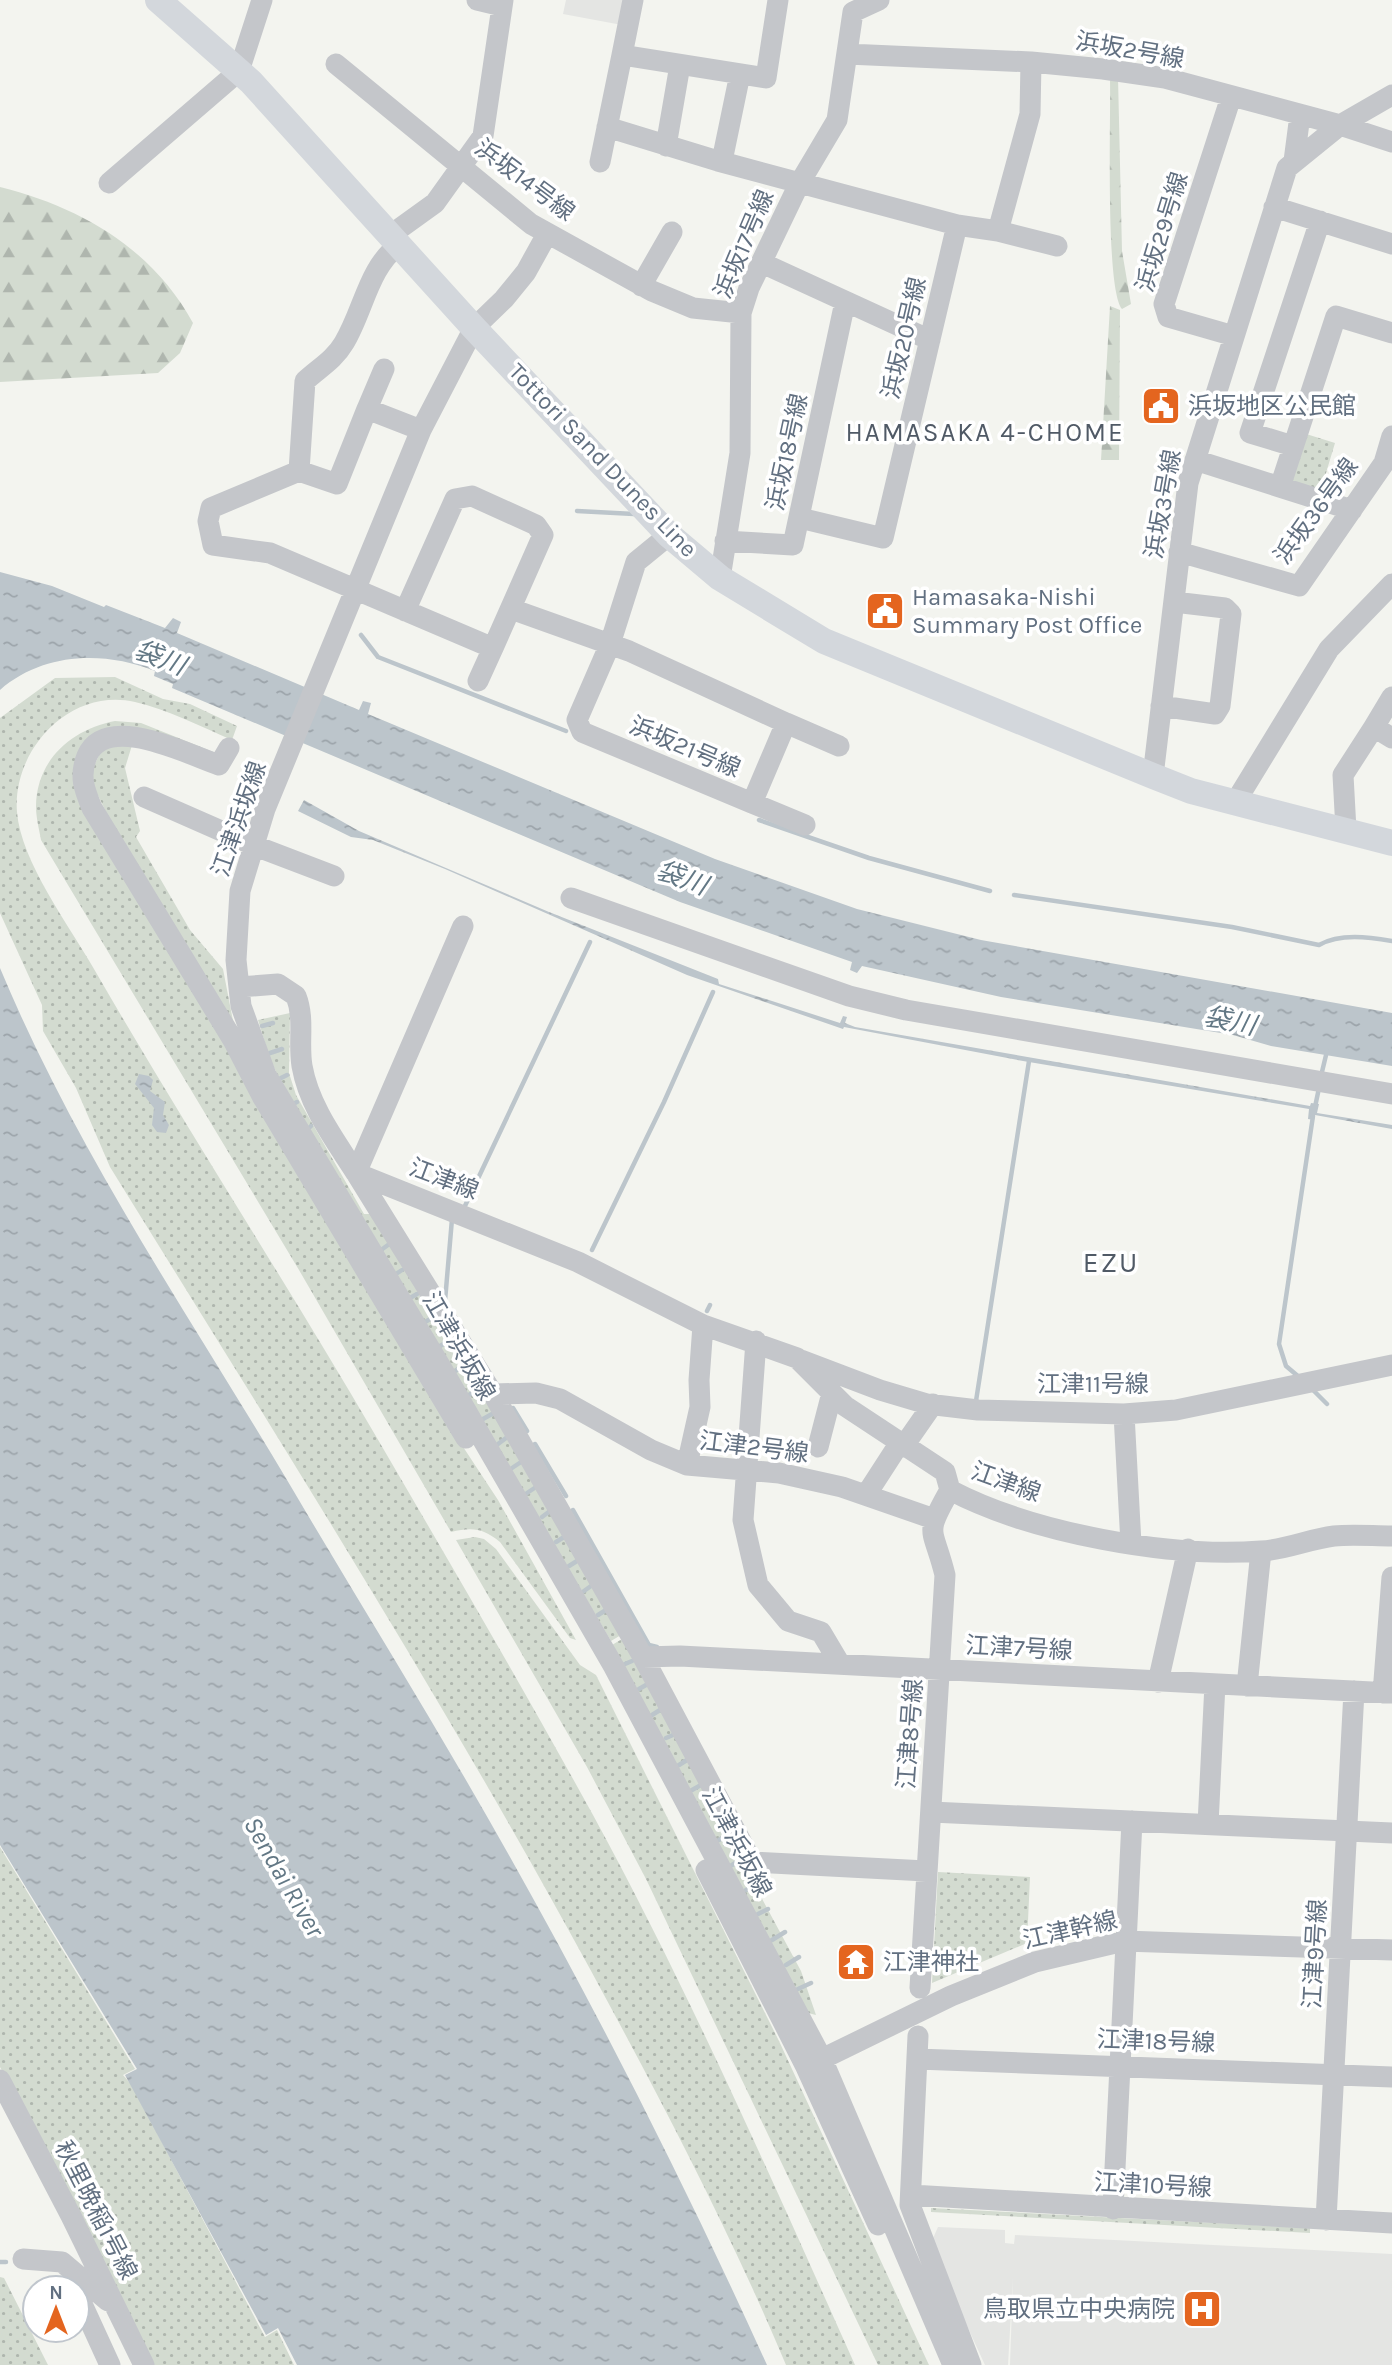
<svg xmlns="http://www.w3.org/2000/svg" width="1392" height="2365" font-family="Karla,'Noto Sans JP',sans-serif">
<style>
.built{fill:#e4e5e3}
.grass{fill:url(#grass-dots)}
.forest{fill:url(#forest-firs)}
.water{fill:url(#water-ripples)}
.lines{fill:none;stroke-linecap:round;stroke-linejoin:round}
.stream{stroke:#bcc5cb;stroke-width:4.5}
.minor{stroke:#c4c6ca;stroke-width:21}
.major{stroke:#d3d7dc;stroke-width:26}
.labels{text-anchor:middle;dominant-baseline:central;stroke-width:7;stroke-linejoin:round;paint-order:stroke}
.street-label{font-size:24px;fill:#627081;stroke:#fff}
.poi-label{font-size:24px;fill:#627081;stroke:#fff;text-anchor:start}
.neighbourhood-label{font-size:26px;letter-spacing:2px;fill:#505a66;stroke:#fff}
.water-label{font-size:26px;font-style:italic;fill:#637885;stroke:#fff}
.quarter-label{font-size:28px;letter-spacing:2px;fill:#505a66;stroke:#fff}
</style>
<defs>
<pattern id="grass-dots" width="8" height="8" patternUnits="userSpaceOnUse" patternTransform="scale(1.75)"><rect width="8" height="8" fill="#d3dbd0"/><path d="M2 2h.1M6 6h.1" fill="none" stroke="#afb6ae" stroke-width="1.8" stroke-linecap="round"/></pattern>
<pattern id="forest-firs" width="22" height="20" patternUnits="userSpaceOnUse" patternTransform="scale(1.75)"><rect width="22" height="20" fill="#d3dbd0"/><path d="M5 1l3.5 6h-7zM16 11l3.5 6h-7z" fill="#afb6ae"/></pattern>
<pattern id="water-ripples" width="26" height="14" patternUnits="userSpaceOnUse" patternTransform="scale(1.75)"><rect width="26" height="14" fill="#bcc5cb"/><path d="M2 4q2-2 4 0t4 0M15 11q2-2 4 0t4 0" fill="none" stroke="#9ca4aa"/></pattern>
</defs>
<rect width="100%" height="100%" fill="#f3f4ef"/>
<!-- built -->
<path class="built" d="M 566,0 L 626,0 L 622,25 L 563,14 Z
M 938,2227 L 1005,2230 L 1005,2243 L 1014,2244 L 1015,2235 L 1392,2254 L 1392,2365 L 1010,2365 L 1013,2278 L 1008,2365 L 985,2365 L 930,2245 Z"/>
<!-- grass -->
<path class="grass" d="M 1303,433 L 1335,443 L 1320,493 L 1288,484 Z
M 115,677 L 163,699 L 190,704 L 237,726 L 232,740 C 200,726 168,710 135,702 C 70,687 12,750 17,812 C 21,862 69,925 94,969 C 185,1127 285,1280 377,1438 C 450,1563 523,1688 593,1815 C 690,1993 772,2180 855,2365 L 786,2365 C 729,2229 660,2098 590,1969 C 441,1695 274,1432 110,1167 L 76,1088 L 43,1031 L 42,1005 L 0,913 L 0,718 L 55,678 Z
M 115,721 L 141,723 L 221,755 L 120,729 L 77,766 L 448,1424 L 498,1500 L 576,1640 L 570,1638 L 500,1542 C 483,1528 472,1527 451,1532 L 299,1270 L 41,840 C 39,829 36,817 36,807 C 36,760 72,729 115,721 Z
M 133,742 L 125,768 L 140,831 L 136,837 L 190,930 L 223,969 L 234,1026 L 131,863 L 89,777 L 104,744 Z
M 290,1013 L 289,1073 L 296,1095 L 364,1214 L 371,1214 L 519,1456 L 621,1635 L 611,1641 L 281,1082 L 270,1059 L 258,1020 Z
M 475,1537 L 484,1539 L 496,1549 L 580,1665 L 596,1675 L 779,2041 L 929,2365 L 878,2365 L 646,1879 L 587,1767 L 456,1540 Z
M 622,1639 L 801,1971 L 816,2015 L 808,2013 L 612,1645 Z
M 0,1847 L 135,2069 L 123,2075 L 131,2084 L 265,2337 L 277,2330 L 294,2365 L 153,2365 L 0,2067 Z
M 938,1872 L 1030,1877 L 1027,1943 L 932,1983 Z
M 931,2208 L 1310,2228 L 1310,2233 L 931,2212 Z
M 0,2277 L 4,2278 L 48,2365 L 0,2365 Z"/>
<!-- forest -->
<path class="forest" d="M 1118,77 L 1122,251 L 1131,304 L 1122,309 C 1105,289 1111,117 1110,80 Z
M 0,187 C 80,207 152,248 193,323 L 180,353 L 158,373 L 0,382 Z
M 1110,306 L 1120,310 L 1119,460 L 1101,460 Z"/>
<!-- water -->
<path class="water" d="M 0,572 L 52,586 L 104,607 L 106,605 L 165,628 L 173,618 L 181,622 L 177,633 L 359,710 L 363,701 L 371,703 L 368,714 L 715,859 L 857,909 L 981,940 L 1392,1013 L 1392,1066 L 1271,1046 L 1233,1035 L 1001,997 L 862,966 L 857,973 L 850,970 L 852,962 L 680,902 L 172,688 L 173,684 L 154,676 L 155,671 C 104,651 44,652 0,690 Z
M 304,800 L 359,831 L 549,912 L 718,979 L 719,984 L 840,1023 L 843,1016 L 847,1017 L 845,1023 L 855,1027 L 1310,1106 L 1311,1103 L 1319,1104 L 1317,1113 L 1392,1125 L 1392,1129 L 1315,1115 L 1314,1120 L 1308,1119 L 1309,1109 L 1023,1061 L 844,1027 L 843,1029 L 687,975 L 445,869 L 373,840 L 351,837 L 298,811 Z
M 0,968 C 76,1151 189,1315 290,1485 C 363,1609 440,1732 510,1857 C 603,2022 689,2193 767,2365 L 297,2365 L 278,2328 L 266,2335 L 125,2075 L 137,2069 L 0,1845 Z
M 139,1074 L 149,1076 L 153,1080 L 150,1091 L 165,1102 L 163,1115 L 169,1125 L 166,1133 L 157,1132 L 152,1125 L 154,1108 L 135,1084 Z"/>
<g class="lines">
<!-- stream -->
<path class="stream" d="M 577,511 L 634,514
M 361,635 L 378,657 L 566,731
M 759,820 L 869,858 L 990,891
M 1014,895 L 1232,927 L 1319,945 C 1340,933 1369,937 1392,941
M 262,1026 L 273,1023
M 270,1053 L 282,1049
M 1321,1076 L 1327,1051
M 281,1078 L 287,1075
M 295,1103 L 297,1102
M 1315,1107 L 1319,1088
M 310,1127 L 311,1126
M 464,1208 L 590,942
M 381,1250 L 388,1245
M 592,1250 L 664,1102 L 713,992
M 396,1274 L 402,1270
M 410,1298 L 417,1294
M 445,1301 L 452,1219
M 707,1311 L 710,1305
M 425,1322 L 432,1318
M 440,1346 L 447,1342
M 455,1371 L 463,1366
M 1299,1377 L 1286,1366 L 1279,1344 L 1313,1116
M 1311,1388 L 1327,1404
M 469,1395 L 477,1390
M 976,1401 L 1029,1061
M 513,1408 L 527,1431
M 483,1419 L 492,1414
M 498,1444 L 506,1438
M 535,1444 L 566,1496
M 512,1468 L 521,1462
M 527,1493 L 536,1487
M 573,1510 L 649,1645 L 657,1647
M 542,1517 L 550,1511
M 556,1542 L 564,1537
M 569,1566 L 577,1561
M 584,1591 L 591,1586
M 598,1615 L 606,1610
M 625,1664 L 632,1661
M 639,1689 L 646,1685
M 652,1715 L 660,1710
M 666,1738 L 673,1735
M 679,1765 L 687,1760
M 692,1790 L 701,1785
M 719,1840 L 727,1835
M 732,1865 L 740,1860
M 746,1890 L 755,1886
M 758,1914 L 768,1909
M 772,1940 L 785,1932
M 786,1965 L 799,1957
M 798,1989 L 811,1983
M 0,2262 L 6,2262"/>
<!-- minor -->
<path class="minor" d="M 477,0 L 502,6
M 633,0 L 622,55 L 766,78 L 778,0
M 847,54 L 1031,62 L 1103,69 L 1165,78 L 1340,125 L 1392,95
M 336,64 L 531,224 L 652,291 L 693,308 L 741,313
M 1231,97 L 1164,304 L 1168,317 L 1234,336
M 607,127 L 718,161 L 723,156 L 740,74
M 666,146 L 680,65
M 718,161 L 957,225 L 883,538 L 800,518
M 1294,161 L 1300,115
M 600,162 L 622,55
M 109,183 L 239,71 L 262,0
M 1274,207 L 1392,244
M 957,225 L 998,231 L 1057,246
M 998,231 L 1030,114 L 1031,62
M 392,234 L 435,203 L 483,136 L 503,0
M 547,234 L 526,272 L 504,299 L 474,328 L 421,430 L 265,809 L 240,891 L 236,960 L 241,1006 L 266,1075 L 442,1369 L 614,1667 L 822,2059 L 953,2365
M 762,263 L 930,340
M 641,286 L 672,232
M 367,409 L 384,369
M 421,430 L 367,409 L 337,484 L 299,471 L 211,508 L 208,521 L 213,545 L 270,553 L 493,648 L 478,681
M 1293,446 L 1250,433 L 1320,221
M 1195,460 L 1352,510
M 299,471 L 305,381 C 319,368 334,360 344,343 C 364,310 368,267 400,244
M 1280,487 L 1336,316 L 1392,333
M 725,541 L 793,545 L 845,302
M 1179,552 L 1299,586 L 1384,463 L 1392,436
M 720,578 L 740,453 L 741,313 L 749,288 L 799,184 L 837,120 L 853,12 L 879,0
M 511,609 L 629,651 L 786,723 L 752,803 L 582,732 L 577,720 L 610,644 L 636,562 L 669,535
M 405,611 L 455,499 L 472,496 L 536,525 L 543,535 L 493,648
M 1392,697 L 1374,727 L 1392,738
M 1161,706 L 1215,714 L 1220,706 L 1231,614 L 1225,608 L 1174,602
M 786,723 L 839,746
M 229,748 L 219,765 C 187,754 106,712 87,756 C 79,776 84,789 92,808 L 233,1040 L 262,1096 L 466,1438
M 1153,776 L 1188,483 L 1287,168 L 1340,125 L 1392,142
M 144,797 L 253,845 L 334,876
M 1236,801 L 1329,649 L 1392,584
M 752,803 L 805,825
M 1346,830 L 1343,775 L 1374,727
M 571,898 L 849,996 L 906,1010 L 1392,1094
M 239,987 L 278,984 L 296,996 C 305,1019 298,1042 302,1066 C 309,1106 335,1140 356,1173
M 356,1173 L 463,926
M 756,1341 L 743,1520 L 758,1585 L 788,1621 L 821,1632 L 840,1664
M 801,1360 L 880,1390 L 927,1404 L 978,1410 L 1124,1414 L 1176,1410 L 1392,1365
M 493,1394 L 536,1393 L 560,1399 L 651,1450 L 687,1465 L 779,1473 L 842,1487 L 934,1519
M 1124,1414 L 1131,1544
M 818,1447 L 832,1393
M 903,1447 L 933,1404
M 687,1465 L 700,1407 L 699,1380 L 703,1325
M 866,1495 L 899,1444
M 643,1657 L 680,1656 L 1392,1693
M 1158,1682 L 1188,1549
M 1247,1686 L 1261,1551
M 1383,1693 L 1392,1577
M 931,1812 L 1392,1833
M 1208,1824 L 1215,1684
M 706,1870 L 805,2065 L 878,2225
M 926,1871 L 752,1862 L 643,1657 L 493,1394 L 356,1173 L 578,1262 L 703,1325 L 797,1358 L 845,1406 L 945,1472 L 950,1490 C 1032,1533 1169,1558 1261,1551 C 1285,1550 1309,1539 1334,1536 C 1352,1534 1373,1536 1392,1536
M 920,1988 L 945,1575 C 933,1526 923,1537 950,1490
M 918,2036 L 910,2205 L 971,2365
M 822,2059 L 951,1996 L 1035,1962 L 1124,1941 L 1392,1950
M 917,2059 L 1392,2077
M 0,2080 L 71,2216 L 144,2365
M 911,2195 L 1392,2223
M 1113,2209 L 1132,1821
M 1326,2220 L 1354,1691
M 23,2259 L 62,2262 L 108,2301
M 77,2293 L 110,2365"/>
<!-- major -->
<path class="major" d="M 158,0 L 251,82 L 474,328 L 669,535 L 720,578 L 824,641 L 1153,776 L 1191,791 L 1392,843"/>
</g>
<!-- icons -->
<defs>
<g id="civic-square" transform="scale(2.0125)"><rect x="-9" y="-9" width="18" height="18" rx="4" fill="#e4651f" stroke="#fff"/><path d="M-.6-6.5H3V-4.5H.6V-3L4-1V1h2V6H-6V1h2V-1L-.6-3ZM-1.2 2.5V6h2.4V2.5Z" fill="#fff"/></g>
<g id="temple-square" transform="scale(2.0125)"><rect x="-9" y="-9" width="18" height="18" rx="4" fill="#e4651f" stroke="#fff"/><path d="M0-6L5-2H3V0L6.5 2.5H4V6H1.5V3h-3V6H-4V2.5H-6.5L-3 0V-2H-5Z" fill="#fff"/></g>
<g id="hospital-square" transform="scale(2.0125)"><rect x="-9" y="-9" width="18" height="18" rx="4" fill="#e4651f" stroke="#fff"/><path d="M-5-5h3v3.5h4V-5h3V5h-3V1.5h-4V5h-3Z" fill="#fff"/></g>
</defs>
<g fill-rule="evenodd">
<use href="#civic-square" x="1161" y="406"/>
<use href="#civic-square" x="885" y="611"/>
<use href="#temple-square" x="856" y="1962"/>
<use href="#hospital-square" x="1202" y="2309"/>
</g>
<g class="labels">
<!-- street labels -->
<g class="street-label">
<text transform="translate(1130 50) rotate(10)">浜坂2号線</text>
<text transform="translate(525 180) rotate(37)">浜坂14号線</text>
<text transform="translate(1162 232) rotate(-73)">浜坂29号線</text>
<text transform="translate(744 244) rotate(-67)">浜坂17号線</text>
<text transform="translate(904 338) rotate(-77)">浜坂20号線</text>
<text transform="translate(787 452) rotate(-78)">浜坂18号線</text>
<text transform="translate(603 460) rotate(46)">Tottori Sand Dunes Line</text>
<text transform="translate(1163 504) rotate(-80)">浜坂3号線</text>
<text transform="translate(1316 511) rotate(-54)">浜坂36号線</text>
<text transform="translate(685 747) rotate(23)">浜坂21号線</text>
<text transform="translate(239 819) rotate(-71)">江津浜坂線</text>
<text transform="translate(444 1179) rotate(21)">江津線</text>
<text transform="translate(459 1346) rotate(60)">江津浜坂線</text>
<text x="1093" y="1384">江津11号線</text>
<text transform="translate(754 1447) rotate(7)">江津2号線</text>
<text transform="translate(1006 1482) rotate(20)">江津線</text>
<text transform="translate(1019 1648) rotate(3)">江津7号線</text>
<text transform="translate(910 1734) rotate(-86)">江津8号線</text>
<text transform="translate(737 1842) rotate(62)">江津浜坂線</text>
<text transform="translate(1070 1930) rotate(-13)">江津幹線</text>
<text transform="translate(1315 1954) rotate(-87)">江津9号線</text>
<text transform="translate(1156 2041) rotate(2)">江津18号線</text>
<text transform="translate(1153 2185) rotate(3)">江津10号線</text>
<text transform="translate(96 2210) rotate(63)">秋里晩稲1号線</text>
</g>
<!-- poi labels -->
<g class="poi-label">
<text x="1188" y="406">浜坂地区公民館</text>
<text x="912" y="597">Hamasaka-Nishi<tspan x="912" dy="28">Summary Post Office</tspan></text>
<text x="883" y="1962">江津神社</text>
<text x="1175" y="2309" text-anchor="end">鳥取県立中央病院</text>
</g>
<!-- neighbourhood labels -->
<g class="neighbourhood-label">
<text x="985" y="432">HAMASAKA 4-CHOME</text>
</g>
<!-- water labels -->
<g class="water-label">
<text transform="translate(160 658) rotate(21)">袋川</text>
<text transform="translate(682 878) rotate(20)">袋川</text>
<text transform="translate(1230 1021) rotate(12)">袋川</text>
<text transform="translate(284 1877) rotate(60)">Sendai River</text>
</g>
<!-- quarter labels -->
<g class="quarter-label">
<text x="1111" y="1262">EZU</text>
</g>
</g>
<!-- north arrow -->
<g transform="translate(56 2309)"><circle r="33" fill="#ffffff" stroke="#c0c6cd" stroke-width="2"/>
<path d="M0-5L12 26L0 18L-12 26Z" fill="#e4651f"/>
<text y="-10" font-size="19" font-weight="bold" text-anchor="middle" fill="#627081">N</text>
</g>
</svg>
